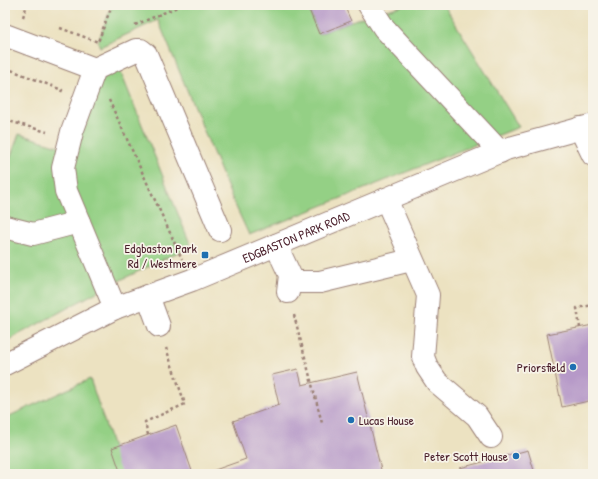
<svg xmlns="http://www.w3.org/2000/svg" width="598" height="479" font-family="'Patrick Hand',sans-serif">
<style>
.green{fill:#94d085;stroke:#6f7858}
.building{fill:#b699c8}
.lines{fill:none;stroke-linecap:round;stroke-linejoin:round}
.minor-casing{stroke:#9b8076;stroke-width:24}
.path{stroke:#9b8076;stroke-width:2.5;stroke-dasharray:3 3;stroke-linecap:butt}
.minor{stroke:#fff;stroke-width:22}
.poi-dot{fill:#1f6fb2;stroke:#f7f3e8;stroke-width:1.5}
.labels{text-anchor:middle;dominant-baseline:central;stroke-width:3.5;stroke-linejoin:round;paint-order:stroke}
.street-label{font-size:13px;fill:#4a1f2b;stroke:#f7f3e8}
.poi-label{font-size:13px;fill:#4a1f2b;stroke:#f7f3e8;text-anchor:end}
</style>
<rect width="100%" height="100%" fill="#f7f3e8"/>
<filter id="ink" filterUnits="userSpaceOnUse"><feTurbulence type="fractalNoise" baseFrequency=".025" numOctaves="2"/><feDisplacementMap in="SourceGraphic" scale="8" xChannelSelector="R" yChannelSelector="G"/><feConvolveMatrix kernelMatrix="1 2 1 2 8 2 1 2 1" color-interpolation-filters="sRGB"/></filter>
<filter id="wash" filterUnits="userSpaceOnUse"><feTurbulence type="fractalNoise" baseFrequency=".012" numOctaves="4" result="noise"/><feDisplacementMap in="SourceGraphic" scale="16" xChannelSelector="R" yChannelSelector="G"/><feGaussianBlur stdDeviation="0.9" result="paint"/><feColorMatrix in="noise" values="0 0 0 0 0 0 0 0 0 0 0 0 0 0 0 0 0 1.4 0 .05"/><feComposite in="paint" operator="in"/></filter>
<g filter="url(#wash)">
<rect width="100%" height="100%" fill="#ece2c1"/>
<!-- green -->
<path class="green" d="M 112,5 L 307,5 L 319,34 L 351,21 L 404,5 L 444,5 L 519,127 L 249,235 L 231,196 L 158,20 L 100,47 L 98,42 Z
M 115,58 L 191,246 L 106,287 L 5,342 L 5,172 L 19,134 L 68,149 L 72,132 Z
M 90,379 L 122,474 L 5,474 L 5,418 Z"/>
<g id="blocks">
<!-- building -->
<path class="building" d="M 307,5 L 344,5 L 351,21 L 319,34 Z
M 593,325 L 593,400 L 562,407 L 547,334 Z
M 298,369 L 302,385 L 357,372 L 382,474 L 212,474 L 212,471 L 246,459 L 233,421 L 279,405 L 272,375 Z
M 176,425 L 193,474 L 121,474 L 112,448 Z
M 528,450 L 535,474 L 461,474 L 460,468 Z"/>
</g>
</g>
<g filter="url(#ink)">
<use href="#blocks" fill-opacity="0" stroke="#9b8076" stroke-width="1"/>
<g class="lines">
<!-- minor casing -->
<g class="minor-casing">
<g id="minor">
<path d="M 369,5 L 384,28 L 500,152"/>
<path d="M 5,35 L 95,69"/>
<path d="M 580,128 L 593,155"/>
<path d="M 386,199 L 428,295 L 423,357 L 427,367 L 437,382 L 477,416 L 491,437"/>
<path d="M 5,227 L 33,234 L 79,222"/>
<path d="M 276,245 L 290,275 L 288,292"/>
<path d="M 290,282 L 320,282 L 411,260"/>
<path d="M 148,296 L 159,326"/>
<path d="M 115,308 L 66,191 L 63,168 L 72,132 L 95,69 L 136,50 L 141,50 L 146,54 L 220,230"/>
<path id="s1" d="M 5,364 L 115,308 L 192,280 L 506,149 L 593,125"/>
</g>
</g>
<!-- path -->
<path class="path" d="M 23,17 L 27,5
M 135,25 L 182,5
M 60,28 L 98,42 L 112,5
M 8,62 L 6,68 L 62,90 L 61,92
M 109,100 L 182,259
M 5,120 L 47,132
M 294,315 L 322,423
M 580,328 L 577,308 L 593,305
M 148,435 L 145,422 L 185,404 L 166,348"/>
<!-- minor -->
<use href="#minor" class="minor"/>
</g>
</g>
<!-- markers -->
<g class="poi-dot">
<rect x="201" y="251" width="8" height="8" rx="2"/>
<circle cx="573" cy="367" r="4"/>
<circle cx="351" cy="420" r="4"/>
<circle cx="516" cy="456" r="4"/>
</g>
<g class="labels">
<!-- street labels -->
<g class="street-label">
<text stroke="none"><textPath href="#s1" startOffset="318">EDGBASTON PARK ROAD</textPath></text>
</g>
<!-- poi labels -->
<g class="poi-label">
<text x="197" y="248">Edgbaston Park<tspan x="197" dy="15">Rd / Westmere</tspan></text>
<text x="565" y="367">Priorsfield</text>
<text x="359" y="420" text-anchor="start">Lucas House</text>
<text x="508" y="456">Peter Scott House</text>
</g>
</g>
<!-- margin -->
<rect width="598" height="479" fill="none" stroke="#f7f3e8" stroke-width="20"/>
</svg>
